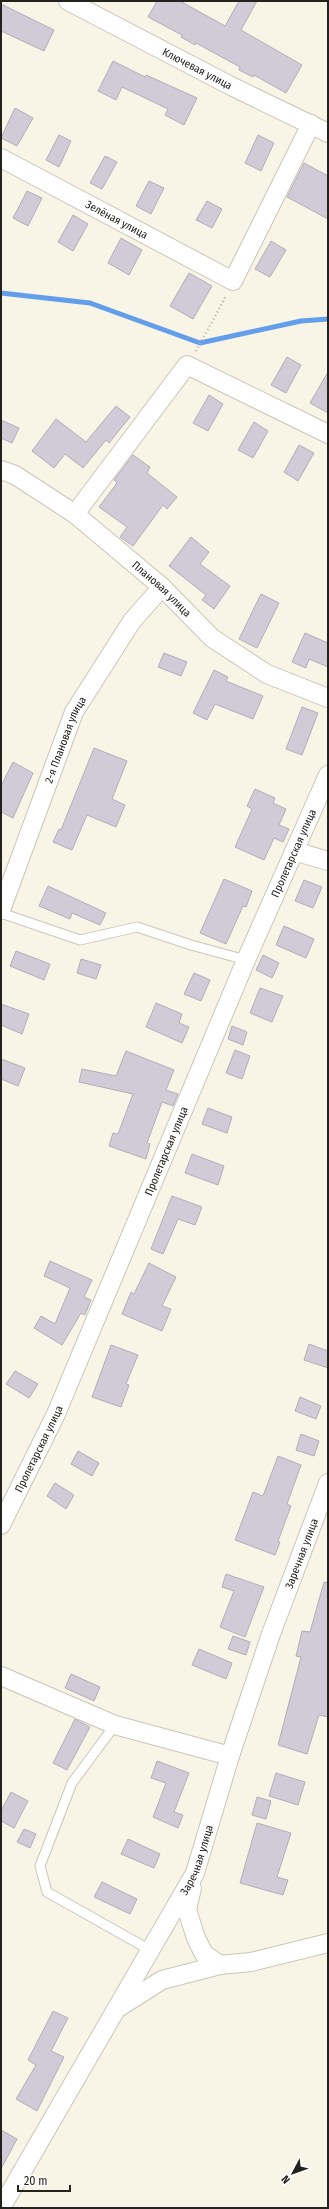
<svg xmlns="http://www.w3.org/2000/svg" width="329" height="2209" font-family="'Fira Sans Condensed',sans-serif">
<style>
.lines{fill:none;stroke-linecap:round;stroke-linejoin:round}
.stream{stroke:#639eea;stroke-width:5}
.building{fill:#d1cbd8;stroke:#b4adba}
.lane-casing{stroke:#cac6b8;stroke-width:11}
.street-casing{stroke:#cac6b8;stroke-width:20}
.path{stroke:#b5b2a7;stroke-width:2.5;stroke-dasharray:1 3;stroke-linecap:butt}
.lane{stroke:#fff;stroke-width:9}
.street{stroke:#fff;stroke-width:18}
.labels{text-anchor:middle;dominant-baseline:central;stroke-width:4;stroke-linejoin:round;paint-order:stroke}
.street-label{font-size:11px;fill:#23221d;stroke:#fff}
</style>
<rect width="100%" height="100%" fill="#f8f4e6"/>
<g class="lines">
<!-- stream -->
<path class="stream" d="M 1,293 L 90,303 L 200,343 L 301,321 L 328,319"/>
</g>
<!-- building -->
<path class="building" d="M 157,1 L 180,1 L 225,26 L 239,1 L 257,1 L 241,30 L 302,65 L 286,93 L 254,75 L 253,77 L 239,70 L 240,67 L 196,43 L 195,45 L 181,37 L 182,35 L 148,17 Z
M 1,4 L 54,30 L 44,51 L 1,31 Z
M 113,61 L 145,77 L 146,75 L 197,98 L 184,125 L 165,115 L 168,109 L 122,87 L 116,100 L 98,91 Z
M 15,108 L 33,118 L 17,146 L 1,138 Z
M 59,135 L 71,141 L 59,167 L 46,160 Z
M 258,135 L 274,143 L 261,171 L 245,163 Z
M 105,156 L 117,162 L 102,189 L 90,183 Z
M 304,163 L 328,176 L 328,219 L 287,197 Z
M 149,181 L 164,188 L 151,214 L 136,206 Z
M 27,191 L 42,198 L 28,226 L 13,218 Z
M 207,201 L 222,209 L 212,228 L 196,220 Z
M 73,215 L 88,224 L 73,251 L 58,242 Z
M 121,238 L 142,250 L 129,275 L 108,263 Z
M 271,241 L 286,250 L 270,277 L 255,269 Z
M 189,273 L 212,286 L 193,319 L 170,306 Z
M 287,357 L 301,365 L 286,393 L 271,385 Z
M 328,372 L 328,413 L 310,403 Z
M 209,395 L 223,404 L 208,431 L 193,423 Z
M 116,406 L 130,417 L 109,443 L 106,440 L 83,468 L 65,454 L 54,468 L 32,451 L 56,419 L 86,442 Z
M 1,420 L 19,428 L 12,443 L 1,438 Z
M 254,422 L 268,431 L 253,458 L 238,450 Z
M 299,445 L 314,453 L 298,481 L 284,472 Z
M 133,455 L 150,467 L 147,473 L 177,497 L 167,509 L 163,505 L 133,546 L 120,537 L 127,527 L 99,507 L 117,483 L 114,480 Z
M 191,537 L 209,552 L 200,564 L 230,586 L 214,609 L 202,600 L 206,595 L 169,566 Z
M 261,594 L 279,603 L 257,648 L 239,639 Z
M 305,633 L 328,643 L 328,667 L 309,659 L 306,668 L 292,662 Z
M 164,653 L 187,662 L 181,676 L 158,667 Z
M 214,670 L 228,677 L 226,681 L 263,696 L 253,719 L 215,704 L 207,720 L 193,713 Z
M 302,707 L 318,713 L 302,755 L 286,749 Z
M 94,748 L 127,761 L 112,799 L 125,805 L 116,827 L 87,815 L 72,850 L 53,842 L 59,829 L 61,830 Z
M 13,762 L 33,773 L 13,818 L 1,812 L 1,786 Z
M 255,789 L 275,798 L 273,803 L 286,809 L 279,825 L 289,829 L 283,842 L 274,838 L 264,860 L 235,847 L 252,809 L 247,806 Z
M 224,879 L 252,891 L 246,907 L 243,906 L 226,944 L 200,933 Z
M 304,880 L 322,887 L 313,908 L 295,901 Z
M 48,886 L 106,913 L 100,925 L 72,913 L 70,919 L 39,906 Z
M 284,926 L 314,939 L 306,958 L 276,945 Z
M 16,951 L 50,964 L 44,980 L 10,966 Z
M 263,955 L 279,963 L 272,978 L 256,970 Z
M 81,959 L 101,965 L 96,979 L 77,973 Z
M 194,973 L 210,980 L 201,1001 L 184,994 Z
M 260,988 L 283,996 L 272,1022 L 250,1013 Z
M 156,1003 L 182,1014 L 179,1023 L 189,1027 L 182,1043 L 146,1027 Z
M 1,1004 L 29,1014 L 22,1034 L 1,1025 Z
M 232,1026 L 247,1032 L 243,1045 L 228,1039 Z
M 235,1050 L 250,1056 L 242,1079 L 226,1073 Z
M 126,1051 L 174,1070 L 166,1090 L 178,1094 L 173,1106 L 162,1102 L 147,1143 L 150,1144 L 146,1159 L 109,1146 L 113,1133 L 118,1134 L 133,1094 L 79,1082 L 82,1069 L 116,1076 Z
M 1,1059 L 25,1068 L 18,1086 L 1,1079 Z
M 208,1108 L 232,1117 L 227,1133 L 202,1124 Z
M 192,1154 L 224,1166 L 218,1185 L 185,1173 Z
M 172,1196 L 202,1207 L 195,1225 L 178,1219 L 163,1254 L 151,1249 Z
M 50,1261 L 92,1280 L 84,1297 L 91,1300 L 85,1315 L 81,1313 L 62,1345 L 34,1328 L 41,1316 L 55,1324 L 70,1288 L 44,1276 Z
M 149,1263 L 176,1277 L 162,1306 L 171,1309 L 162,1331 L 122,1314 L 131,1292 L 134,1294 Z
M 309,1344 L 328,1351 L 328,1368 L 304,1360 Z
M 111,1345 L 138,1355 L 126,1384 L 129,1385 L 121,1407 L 92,1397 Z
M 15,1371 L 38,1384 L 29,1398 L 6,1384 Z
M 300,1397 L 321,1406 L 316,1419 L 295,1411 Z
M 301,1434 L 319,1441 L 314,1456 L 296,1450 Z
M 78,1451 L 99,1463 L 92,1476 L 71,1464 Z
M 278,1456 L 301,1465 L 287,1504 L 291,1506 L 278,1541 L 280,1542 L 275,1555 L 235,1540 L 253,1492 L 263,1496 Z
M 55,1483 L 74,1495 L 66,1509 L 47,1496 Z
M 226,1574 L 264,1587 L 245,1637 L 220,1627 L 234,1591 L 222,1587 Z
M 324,1582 L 328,1583 L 328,1717 L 319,1715 L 307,1754 L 278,1745 L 301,1657 L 296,1656 L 302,1631 L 310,1632 Z
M 233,1636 L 250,1642 L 246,1655 L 228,1649 Z
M 199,1649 L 232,1663 L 226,1679 L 192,1665 Z
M 71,1674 L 100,1687 L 94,1701 L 65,1688 Z
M 75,1719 L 90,1727 L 67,1770 L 53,1763 Z
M 157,1761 L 189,1773 L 174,1812 L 183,1815 L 178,1828 L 153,1817 L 166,1783 L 151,1778 Z
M 276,1773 L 305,1782 L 298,1805 L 269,1796 Z
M 11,1792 L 28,1801 L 14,1828 L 1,1821 L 1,1811 Z
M 257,1797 L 271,1801 L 266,1819 L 252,1815 Z
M 257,1823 L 291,1833 L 277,1877 L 288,1880 L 283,1895 L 240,1883 Z
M 24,1829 L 36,1834 L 30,1848 L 17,1842 Z
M 128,1839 L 160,1854 L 154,1868 L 121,1854 Z
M 102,1882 L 137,1899 L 130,1914 L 94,1897 Z
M 53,2011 L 68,2018 L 51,2051 L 64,2057 L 37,2111 L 16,2099 L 36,2065 L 28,2060 Z
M 1,2130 L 17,2139 L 1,2169 Z"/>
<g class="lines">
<!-- lane casing -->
<g class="lane-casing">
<path id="lane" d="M 1,913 L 80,940 L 137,927 L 191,945 L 246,960
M 115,1725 L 72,1783 L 40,1866 L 47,1892 L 150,1950"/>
</g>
<!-- street casing -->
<g class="street-casing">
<g id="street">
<path id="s1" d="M 68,1 L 231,86 L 328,133"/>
<path id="s2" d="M 1,158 L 233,281 L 311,124"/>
<path id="s3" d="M 1,470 L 15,475 L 75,514 L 162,587 L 212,638 L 267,674 L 328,698"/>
<path d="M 75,514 L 187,365 L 328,434"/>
<path d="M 294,851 L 328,861"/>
<path id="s4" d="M 1,910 L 74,712 L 132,621 L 162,587"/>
<path id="s5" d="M 1,1525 L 56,1414 L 246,960 L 328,775"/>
<path d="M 1,1676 L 115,1725 L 230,1756"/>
<path d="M 192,1888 L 187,1910 L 196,1938 L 204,1954 L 220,1965"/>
<path d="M 118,2008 L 162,1980 L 220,1965 L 251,1962 L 328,1943"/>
<path id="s6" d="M 1,2208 L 195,1873 L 230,1756 L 271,1634 L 328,1483"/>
</g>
</g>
<!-- path -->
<path class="path" d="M 196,351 L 226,296"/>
<!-- lane -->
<use href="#lane" class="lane"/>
<!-- street -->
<use href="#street" class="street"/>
</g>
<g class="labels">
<!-- street labels -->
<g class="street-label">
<text stroke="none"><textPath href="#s1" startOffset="146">Ключевая улица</textPath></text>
<text stroke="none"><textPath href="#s2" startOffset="131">Зелёная улица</textPath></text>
<text stroke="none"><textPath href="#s3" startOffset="201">Плановая улица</textPath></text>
<text stroke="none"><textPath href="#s4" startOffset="182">2-я Плановая улица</textPath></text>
<text stroke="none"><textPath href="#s5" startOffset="733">Пролетарская улица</textPath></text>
<text stroke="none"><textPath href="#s5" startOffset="409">Пролетарская улица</textPath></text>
<text stroke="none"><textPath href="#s5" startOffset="85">Пролетарская улица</textPath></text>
<text stroke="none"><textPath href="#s6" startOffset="724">Заречная улица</textPath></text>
<text stroke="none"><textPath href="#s6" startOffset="400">Заречная улица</textPath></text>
</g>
</g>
<!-- border -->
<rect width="329" height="2209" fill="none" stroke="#23221d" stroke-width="4"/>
<!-- north arrow -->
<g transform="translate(293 2173) rotate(229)" stroke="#ffffff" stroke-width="3" paint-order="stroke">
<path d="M0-3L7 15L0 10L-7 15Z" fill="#23221d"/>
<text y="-6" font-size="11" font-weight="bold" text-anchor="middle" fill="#23221d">N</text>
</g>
<!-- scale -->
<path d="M18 2185v6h52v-6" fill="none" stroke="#23221d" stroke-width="2"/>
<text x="24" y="2185" font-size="12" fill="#23221d" stroke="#ffffff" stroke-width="3" paint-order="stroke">20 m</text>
</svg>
